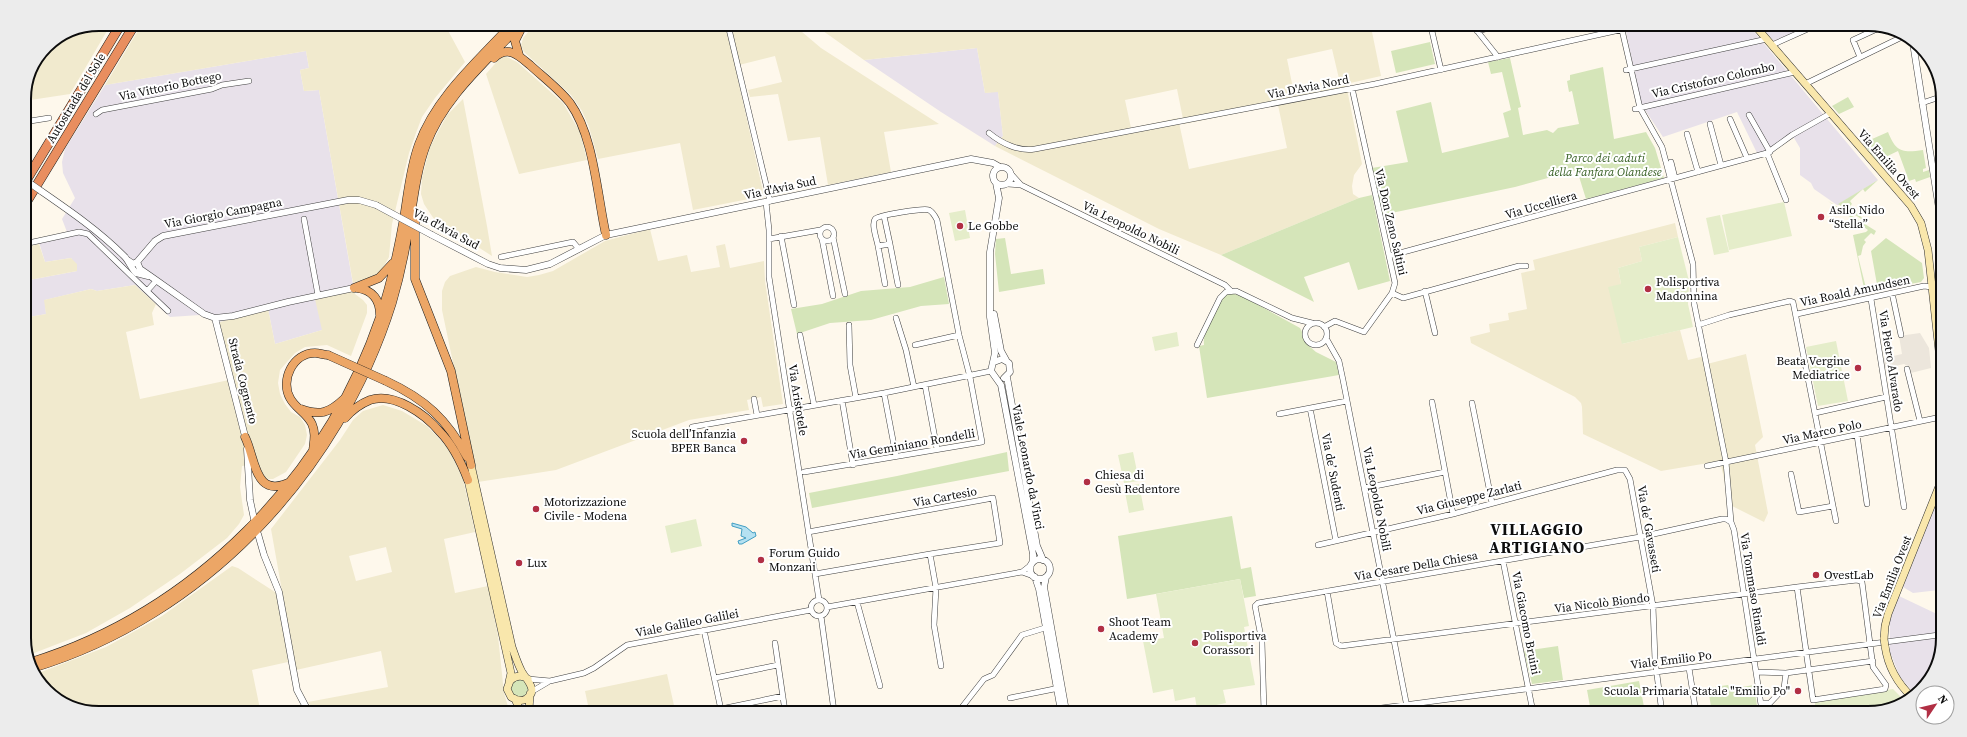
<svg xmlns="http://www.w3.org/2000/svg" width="1967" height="737" font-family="'Source Serif 4',serif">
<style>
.industrial{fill:#e8e1ea}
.farmland{fill:#f1eace;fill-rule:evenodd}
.green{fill:#d5e5b9}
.pitch{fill:#e5edca}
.plaza{fill:#ece6dc}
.water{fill:#b5e1f1;stroke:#419ec2}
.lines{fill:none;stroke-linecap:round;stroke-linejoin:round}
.minor-casing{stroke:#3f3f3f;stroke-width:6}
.tertiary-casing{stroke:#3f3f3f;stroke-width:7}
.secondary-casing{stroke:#2e2e2e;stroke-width:8}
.trunk-casing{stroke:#1d1d1d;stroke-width:9}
.motorway-casing{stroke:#1d1d1d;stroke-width:10}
.minor{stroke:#fff;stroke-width:5}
.tertiary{stroke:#fff;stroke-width:6}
.secondary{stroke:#f9e7ac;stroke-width:7}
.trunk{stroke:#eca666;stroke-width:8}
.motorway{stroke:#e98e5f;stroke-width:9}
.tertiary-bridge-casing{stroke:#3f3f3f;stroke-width:7;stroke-linecap:butt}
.secondary-bridge-casing{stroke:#2e2e2e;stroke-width:8;stroke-linecap:butt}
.trunk-bridge-casing{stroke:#1d1d1d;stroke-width:9;stroke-linecap:butt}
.tertiary-bridge{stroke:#fff;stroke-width:6}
.secondary-bridge{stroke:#f9e7ac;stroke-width:7}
.trunk-bridge{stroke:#eca666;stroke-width:8}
.poi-dot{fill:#b12f44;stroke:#fff;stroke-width:1.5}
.labels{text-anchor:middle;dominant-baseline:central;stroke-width:4;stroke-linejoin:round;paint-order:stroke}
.street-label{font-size:12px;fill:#0c0c0c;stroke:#fff}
.park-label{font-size:12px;font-style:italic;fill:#355e22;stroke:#fff}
.poi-label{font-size:12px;fill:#0c0c0c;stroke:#fff;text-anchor:start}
.district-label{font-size:16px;font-weight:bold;letter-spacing:1px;fill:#0c0c0c;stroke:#fff}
.rim{fill:none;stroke:#0c0c0c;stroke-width:2}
</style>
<rect width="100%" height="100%" fill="#fef8ec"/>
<!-- industrial -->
<path class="industrial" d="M 1646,27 L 1751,28 L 1878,180 L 1839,204 L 1840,205 L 1837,205 L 1814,189 L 1811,183 L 1800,175 L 1800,148 L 1791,133 L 1770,150 L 1757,153 L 1737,112 L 1663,137 L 1641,104 L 1626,32 Z
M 1762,28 L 1803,28 L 1774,41 Z
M 977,48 L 985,93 L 998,91 L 1003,136 L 995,146 L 941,112 L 864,60 Z
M 306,51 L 309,68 L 300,70 L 304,91 L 319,90 L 354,290 L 322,330 L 275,344 L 268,309 L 220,322 L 200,315 L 170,317 L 135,285 L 97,291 L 91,289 L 45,300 L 46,314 L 24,318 L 24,281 L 77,271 L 71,258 L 45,262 L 38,239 L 67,232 L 62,219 L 75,198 L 63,173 L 62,162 L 65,149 L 105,85 Z
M 1940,493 L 1939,590 L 1913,593 L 1903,587 Z
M 1899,596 L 1939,615 L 1939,663 L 1915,694 L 1900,677 L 1890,652 L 1890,620 Z"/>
<!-- farmland -->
<path class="farmland" d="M 99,24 L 111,24 L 70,94 L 24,101 L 24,94 L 46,46 L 70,30 Z
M 142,24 L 445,25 L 465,62 L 435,98 L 422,117 L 416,133 L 409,153 L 392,224 L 389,257 L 383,268 L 377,276 L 353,283 L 319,90 L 304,91 L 300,70 L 309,68 L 306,51 L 105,85 Z
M 534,25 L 795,26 L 821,48 L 939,124 L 884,132 L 891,172 L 828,185 L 820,137 L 788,141 L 778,94 L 750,97 L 748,90 L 782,82 L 775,56 L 735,66 L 764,196 L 693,210 L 680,143 L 598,159 L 589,127 L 582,111 L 571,95 L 524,52 L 521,46 L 523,38 Z
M 816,26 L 1371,27 L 1381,76 L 1346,84 L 1362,164 L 1354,175 L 1352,186 L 1353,194 L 1359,198 L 1221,255 L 1159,229 L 995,146 L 1003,136 L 998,92 L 985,93 L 977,48 L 864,60 ZM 1332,49 L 1340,83 L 1294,93 L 1287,59 ZM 1177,89 L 1184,124 L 1278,105 L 1287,148 L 1189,169 L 1178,118 L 1131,128 L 1125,100 Z
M 505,56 L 517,62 L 563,103 L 580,132 L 587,160 L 519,174 L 486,74 L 500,58 Z
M 463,99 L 487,226 L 492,256 L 434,219 L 424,204 L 421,194 L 422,178 L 430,147 L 447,115 Z
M 1675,223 L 1678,237 L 1639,247 L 1642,261 L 1618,268 L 1621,284 L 1622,344 L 1680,330 L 1688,360 L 1705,356 L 1707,364 L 1746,354 L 1763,437 L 1755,445 L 1768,513 L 1764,522 L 1730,505 L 1720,461 L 1661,471 L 1583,434 L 1582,407 L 1581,403 L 1575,397 L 1471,343 L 1470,337 L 1490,332 L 1489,324 L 1509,320 L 1508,313 L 1527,309 L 1521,273 L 1535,270 L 1533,260 Z
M 650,229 L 658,261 L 687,255 L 691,272 L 720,267 L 716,246 L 725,244 L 730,268 L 764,261 L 765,281 L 783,404 L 763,407 L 761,397 L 747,400 L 749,410 L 689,420 L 556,470 L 478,482 L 442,310 L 442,291 L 445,282 L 450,276 L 476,267 L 495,272 L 527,277 L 539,275 L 553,271 L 605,241 Z
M 39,244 L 45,262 L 71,258 L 77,264 L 77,271 L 24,281 L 24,248 Z
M 135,285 L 156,304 L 152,313 L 154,325 L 126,332 L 140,399 L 229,380 L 215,329 L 220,322 L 268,309 L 275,344 L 322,330 L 315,299 L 354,290 L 355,294 L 363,300 L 367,305 L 367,313 L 351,356 L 327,345 L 305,347 L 295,353 L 280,370 L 278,383 L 280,394 L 285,404 L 291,412 L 300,417 L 305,425 L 307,435 L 305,444 L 286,472 L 273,479 L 267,479 L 263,475 L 257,464 L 242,466 L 240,487 L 244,515 L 239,524 L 227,538 L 180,574 L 130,608 L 86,633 L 29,655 L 24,644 L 24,318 L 46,314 L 44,300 L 91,289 L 97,291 Z
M 383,405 L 402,411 L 427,426 L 448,448 L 463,479 L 475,532 L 444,539 L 455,593 L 488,586 L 498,636 L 504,693 L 509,710 L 314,710 L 308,702 L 388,687 L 381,651 L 296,670 L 271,529 L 340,440 L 353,420 L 363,411 ZM 386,547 L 392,572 L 356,581 L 349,556 Z
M 232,566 L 238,568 L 278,594 L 288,662 L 252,670 L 260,709 L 74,709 L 39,684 L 36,674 L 106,647 L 162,616 Z
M 667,674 L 675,710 L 589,710 L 585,691 Z"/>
<!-- green -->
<path class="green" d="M 1430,42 L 1435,64 L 1396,73 L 1391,51 Z
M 1510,58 L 1521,107 L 1518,108 L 1523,135 L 1547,130 L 1553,133 L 1558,128 L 1579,124 L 1572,91 L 1569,92 L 1567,81 L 1570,80 L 1570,75 L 1603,67 L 1614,139 L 1646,132 L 1655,148 L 1664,178 L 1586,199 L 1577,170 L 1515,187 L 1382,215 L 1372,168 L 1408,162 L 1396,111 L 1431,102 L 1442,153 L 1509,137 L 1503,113 L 1511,110 L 1502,72 L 1491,74 L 1488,62 Z
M 1848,97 L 1854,107 L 1839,114 L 1832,106 Z
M 1888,132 C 1896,152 1902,153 1923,150 L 1926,168 L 1923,169 L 1923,172 L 1929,170 L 1930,177 L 1916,182 L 1915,179 L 1909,181 L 1898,151 L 1877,161 L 1863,143 Z
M 1878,180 L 1865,192 L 1863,189 L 1850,201 L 1852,204 L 1850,206 L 1866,222 L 1838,204 Z
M 1372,195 L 1390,281 L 1358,290 L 1349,262 L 1304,277 L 1314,302 L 1221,255 L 1359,198 Z
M 1828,201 L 1876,231 L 1874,235 L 1871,233 L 1864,240 L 1866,242 L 1863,246 L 1861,255 L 1858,256 L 1867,292 L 1865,293 L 1853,235 L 1866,232 L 1868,230 Z
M 1005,238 L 1011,274 L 1043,269 L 1045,284 L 999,292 L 995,254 L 996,239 Z
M 1886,238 L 1922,263 L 1924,278 L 1921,282 L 1878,290 L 1871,251 Z
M 944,277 L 949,304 L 921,306 L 871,320 L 830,323 L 797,334 L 791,309 L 822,304 L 861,291 L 910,287 Z
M 1227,294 L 1234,294 L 1242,296 L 1300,328 L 1309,346 L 1316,352 L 1336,362 L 1339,375 L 1207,398 L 1199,346 L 1204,345 C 1202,331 1217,304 1227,294 Z
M 1007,452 L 1009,471 L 812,508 L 809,493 L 897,476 Z
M 1232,516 L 1241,569 L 1251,567 L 1256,596 L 1244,598 L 1240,579 L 1127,599 L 1118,536 Z
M 1558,646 L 1563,680 L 1532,684 L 1524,651 Z
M511 688a9 9 0 1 1 18 0a9 9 0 1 1-18 0Z
M 1639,681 L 1645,712 L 1591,712 L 1587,690 Z
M 1728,685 L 1730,689 L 1754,685 L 1758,713 L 1712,713 L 1708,688 Z"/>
<!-- pitch -->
<path class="pitch" d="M 1784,202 L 1792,236 L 1729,250 L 1722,215 Z
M 965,210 L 970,238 L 955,241 L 949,213 Z
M 1720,215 L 1729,252 L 1714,255 L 1706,218 Z
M 1678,237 L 1689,281 L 1688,304 L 1693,327 L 1622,344 L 1608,287 L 1621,284 L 1618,268 L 1642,261 L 1639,247 Z
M 1177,332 L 1179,346 L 1155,351 L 1152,337 Z
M 1836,341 L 1848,401 L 1818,406 L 1806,347 Z
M 1133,452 L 1139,481 L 1124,483 L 1118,455 Z
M 1139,484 L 1144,510 L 1129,513 L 1124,487 Z
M 696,519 L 702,546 L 671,553 L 665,526 Z
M 1240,579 L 1249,626 L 1244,627 L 1255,685 L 1223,690 L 1226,703 L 1197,709 L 1195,697 L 1175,701 L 1173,689 L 1153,693 L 1143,641 L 1164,638 L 1156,594 Z
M 1893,689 L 1906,702 L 1869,713 L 1810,713 L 1810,709 L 1815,705 L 1815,700 Z"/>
<!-- plaza -->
<path class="plaza" d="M 1920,333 L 1929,348 L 1931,368 L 1911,373 L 1910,367 L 1904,364 L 1882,369 L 1880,359 L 1902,354 L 1899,336 Z"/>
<!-- water -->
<path class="water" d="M 732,523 L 746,527 L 753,533 L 755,532 L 756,536 L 742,544 L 739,544 L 738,541 L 746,538 L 741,536 L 742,529 L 732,526 Z"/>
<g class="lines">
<!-- minor casing -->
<g class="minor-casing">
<path id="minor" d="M 728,25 L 770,201
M 1431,27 L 1441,70
M 1474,27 L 1498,57
M 1622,30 L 1640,108 L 1662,147 L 1693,264 L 1694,303 L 1726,462 L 1731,522 L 1734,530 L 1762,711 L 1768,710 L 1769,707 L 1767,703 L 1761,703
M 1477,31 L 1493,27
M 1772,45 L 1810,28
M 1860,57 L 1853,40 L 1879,28
M 1626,70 L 1767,39
M 1805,84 L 1904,36
M 1352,88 L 1395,283 L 1392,293 L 1403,298 L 1519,266 L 1526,266
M 1922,103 L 1943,96
M 1635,109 L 1795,72
M 96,114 L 102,110 L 212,89 L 222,85 L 249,81
M 1749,115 L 1770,152
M 1730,119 L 1747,158
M 24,122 L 49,118
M 1710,124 L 1721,165
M 989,133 C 1001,143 1019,152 1035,149 L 1375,84 L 1633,27
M 1687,134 L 1698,172
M 1767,153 L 1786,200
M 1671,162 L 1675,178
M 1008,184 L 1021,185 L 1012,175
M 1021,185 L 1225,285 L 1230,290
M 766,202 L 769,230 L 769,277 L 819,600
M 304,219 L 318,295
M820 234a7 7 0 1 1 14 0a7 7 0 1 1-14 0Z
M 781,236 L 794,305
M 833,237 L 845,294
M 769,239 L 820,230
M 822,239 L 833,296
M 24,244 L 79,232 L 88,234 L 147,291
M 890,244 L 898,285
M 878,246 L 885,284
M 1389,256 L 1767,153 L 1792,135 L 1831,113
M 501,257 L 573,242 L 579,249
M 156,281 L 147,291 L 168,311
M 1425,291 L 1435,333
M 1892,293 L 1901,335
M 1871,299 L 1904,507
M 1797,314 L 1924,286 L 1932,287
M 896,318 L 906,350 L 914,387
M1305 334a11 11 0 1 1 22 0a11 11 0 1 1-22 0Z
M 849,325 L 850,365 L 856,398
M 1698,325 L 1729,315 L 1790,301 L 1793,302 L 1836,521
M 1324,327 L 1335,321 L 1364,332 L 1392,293
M 800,335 L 814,405
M 1326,338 L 1339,361 L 1343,380 L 1408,712
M 915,345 L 959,335
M 1197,345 L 1220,298 L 1226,292 L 1236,291 L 1292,318 L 1312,323
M 1907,369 L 1920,421
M 925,385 L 937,449
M 884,393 L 896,456
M 754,399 L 757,415
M 842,400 L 853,465
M 1432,402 L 1453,514
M 1472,403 L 1492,503
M 1310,408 L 1336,541
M 1815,413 L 1886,397
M 1279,414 L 1347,401
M 692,427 L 884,393 L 991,371
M 1857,435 L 1867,504
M 1707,466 L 1941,417
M 804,472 L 982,442 L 970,377 L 959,335 L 937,220 C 935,216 933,212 929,210 C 924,208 878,215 875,219 C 871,224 877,240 878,246 L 890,244 L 884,216
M 1791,474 L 1799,512 L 1833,506
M 1365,488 L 1445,472
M 808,532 L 993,498 L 1000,543 L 930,554 L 815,574
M 1318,545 L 1453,514 L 1617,470 L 1625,470 L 1630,479 L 1653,606 L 1655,660 L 1662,713
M 930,554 L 936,588 L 934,625 L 941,666
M 1503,561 L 1533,712
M 1022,572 L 1031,565
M 1327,591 L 1336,643 L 1341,646 L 1797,587 L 1857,580 L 1862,582 L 1873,667 L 1886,685 L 1885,689 L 1813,700 L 1797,587
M811 608a8 8 0 1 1 16 0a8 8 0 1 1-16 0Z
M 857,602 L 880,686
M 827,607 L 1022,572 L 1033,576
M 821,616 L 834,711
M 704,630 L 721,710
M 775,643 L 785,711
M 1689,668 L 1696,713
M 1756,672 L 1786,673 L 1873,661
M 715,678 L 778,665
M 528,679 L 550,681 L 584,673 L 594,668 L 627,645 L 811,610
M 531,692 L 548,682
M 1010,698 L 1059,688
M 1768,705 L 1784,688 L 1786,673
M 721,709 L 783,696
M 959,711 L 984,679 L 993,675 L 1022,635 L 1048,627
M 1207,712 L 1232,708 L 1262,712
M 1264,712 L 1262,642 L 1255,606 L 1258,603 L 1640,537 L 1722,519 L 1726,519 L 1731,522
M 1351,712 L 1939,635"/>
</g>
<!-- tertiary casing -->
<g class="tertiary-casing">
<path id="tertiary" d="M 1913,43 L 1942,228
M993 176a9 9 0 1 1 18 0a9 9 0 1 1-18 0Z
M 996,183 L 999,198 L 990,252 L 990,317 L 995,353 L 991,371 L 1001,385 L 1033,554 L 1033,562
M 41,191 C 70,211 99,231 124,256 C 129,261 131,268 136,273 L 148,276
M 432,235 L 488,264 L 500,268 L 526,270 L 550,264 L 606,235 L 971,159 L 993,163 L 1000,167
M 129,261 L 133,264 L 137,262 L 155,241 L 163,236 L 348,200 L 359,200 L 376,205
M 137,262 L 140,269 L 153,278 L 204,314 L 215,318 L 233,316 L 288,302 L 354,288
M 1932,287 L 1942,286
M 994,314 L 1001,351 L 1006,360
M 215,318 L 246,440
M 994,362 L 1002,359 L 1009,363 L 1010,372 L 1004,378
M 1007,377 L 1037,546 L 1043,560
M 247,449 L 250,500 L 254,519
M 258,534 L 264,555 L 279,592 L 297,690 L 307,709
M1030 569a10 10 0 1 1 20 0a10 10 0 1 1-20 0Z
M 1035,577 L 1039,589 L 1061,711
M 1046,577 L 1044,587 L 1066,711"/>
</g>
<!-- secondary casing -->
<g class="secondary-casing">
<path id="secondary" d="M 1757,28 L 1911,206 L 1921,223 L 1928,250 L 1941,369
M 471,465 L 512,647 C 515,655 517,662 521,670 C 525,679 540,690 526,699 C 521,702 516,700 511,697 L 507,689 L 510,681 C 516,675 522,675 528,679
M 468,480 L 511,673 L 509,682
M 1884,639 L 1885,626 L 1888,614 L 1940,484
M 1885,646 C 1888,667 1897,683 1912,697
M 515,699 L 520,710
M 529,710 L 530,694"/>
</g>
<!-- trunk casing -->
<g class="trunk-casing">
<path id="trunk" d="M 519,55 L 515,41 L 521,29
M 494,58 C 508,45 518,55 530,65 C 543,77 559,89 570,103 C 594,136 597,195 606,235
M 415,219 L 415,279 L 451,371 L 471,465
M 354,288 L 379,278 L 393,263
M 357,288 C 373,290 380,300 380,315
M 386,381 C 425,399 447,419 467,457
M 301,409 C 320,416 329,413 344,399
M 345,418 C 352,410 360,404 370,400 C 394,392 425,414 440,432 C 453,445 461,462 468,480
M 245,437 C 256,459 254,501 292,481
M 313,451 C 314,441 316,433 312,424 C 307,413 295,408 290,398 C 280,380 293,353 315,353 C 319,353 324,355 328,355
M 31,662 C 195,611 325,478 380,317 C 391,285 398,251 404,218 C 408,194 410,168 419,144 C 436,97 478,61 511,25
M 33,668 C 205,616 339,472 392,303 C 400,276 406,247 410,220 C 414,195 417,169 426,145 C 444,97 486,62 520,25"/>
</g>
<!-- motorway casing -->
<g class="motorway-casing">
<path id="motorway" d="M 24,184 L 121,24
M 24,206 L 135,24"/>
</g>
<!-- minor -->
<use href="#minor" class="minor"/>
<!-- tertiary -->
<use href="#tertiary" class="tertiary"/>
<!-- secondary -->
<use href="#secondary" class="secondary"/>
<!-- trunk -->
<use href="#trunk" class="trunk"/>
<!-- motorway -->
<use href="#motorway" class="motorway"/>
<!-- tertiary-bridge casing -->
<g class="tertiary-bridge-casing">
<path id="tertiary-bridge" d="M 24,179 L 41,191
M 376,205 L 432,235"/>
</g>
<!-- secondary-bridge casing -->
<g class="secondary-bridge-casing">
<path id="secondary-bridge" d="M 1884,639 L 1885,646"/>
</g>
<!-- trunk-bridge casing -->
<g class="trunk-bridge-casing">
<path id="trunk-bridge" d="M 328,355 L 386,381"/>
</g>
<!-- tertiary-bridge -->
<use href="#tertiary-bridge" class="tertiary-bridge"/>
<!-- secondary-bridge -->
<use href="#secondary-bridge" class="secondary-bridge"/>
<!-- trunk-bridge -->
<use href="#trunk-bridge" class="trunk-bridge"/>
</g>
<!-- markers -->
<g class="poi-dot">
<circle cx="1821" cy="217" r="4"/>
<circle cx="960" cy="226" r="4"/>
<circle cx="1648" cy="289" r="4"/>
<circle cx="1858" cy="368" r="4"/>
<circle cx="744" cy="441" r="4"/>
<circle cx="1087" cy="482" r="4"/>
<circle cx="536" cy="509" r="4"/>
<circle cx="761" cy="560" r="4"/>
<circle cx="519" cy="563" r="4"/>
<circle cx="1816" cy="575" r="4"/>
<circle cx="1101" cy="629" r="4"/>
<circle cx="1195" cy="643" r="4"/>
<circle cx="1798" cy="691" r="4"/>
</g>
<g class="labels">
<!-- street labels -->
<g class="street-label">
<text transform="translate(1713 80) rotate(-13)">Via Cristoforo Colombo</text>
<text transform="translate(170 86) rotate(-12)">Via Vittorio Bottego</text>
<text transform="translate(1308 87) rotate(-11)">Via D'Avia Nord</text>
<text transform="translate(76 98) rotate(-59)">Autostrada del Sole</text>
<text transform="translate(1889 164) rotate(49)">Via Emilia Ovest</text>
<text transform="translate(780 188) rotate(-12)">Via d'Avia Sud</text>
<text transform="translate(1541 205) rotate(-16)">Via Uccelliera</text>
<text transform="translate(223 213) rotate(-11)">Via Giorgio Campagna</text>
<text transform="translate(1391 222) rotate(77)">Via Don Zeno Saltini</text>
<text transform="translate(1131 228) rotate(26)">Via Leopoldo Nobili</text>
<text transform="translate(446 229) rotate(28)">Via d'Avia Sud</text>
<text transform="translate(1855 291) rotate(-12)">Via Roald Amundsen</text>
<text transform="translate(1891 361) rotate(81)">Via Pietro Alvarado</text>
<text transform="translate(243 381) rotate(76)">Strada Cognento</text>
<text transform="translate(798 400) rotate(81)">Via Aristotele</text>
<text transform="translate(1822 432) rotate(-12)">Via Marco Polo</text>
<text transform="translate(912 444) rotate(-10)">Via Geminiano Rondelli</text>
<text transform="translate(1028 467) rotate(79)">Viale Leonardo da Vinci</text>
<text transform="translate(1333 472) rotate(79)">Via de’ Sudenti</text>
<text transform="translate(945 497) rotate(-11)">Via Cartesio</text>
<text transform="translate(1469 498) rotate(-14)">Via Giuseppe Zarlati</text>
<text transform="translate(1377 499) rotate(79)">Via Leopoldo Nobili</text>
<text transform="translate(1649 529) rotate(80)">Via de’ Gavasseti</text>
<text transform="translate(1416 566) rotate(-10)">Via Cesare Della Chiesa</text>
<text transform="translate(1892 577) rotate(-69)">Via Emilia Ovest</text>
<text transform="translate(1753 589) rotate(81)">Via Tommaso Rinaldi</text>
<text transform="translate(1602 603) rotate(-7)">Via Nicolò Biondo</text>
<text transform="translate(687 623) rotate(-11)">Viale Galileo Galilei</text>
<text transform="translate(1526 623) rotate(79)">Via Giacomo Bruini</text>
<text transform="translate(1671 660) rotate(-7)">Viale Emilio Po</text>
</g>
<!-- park labels -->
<g class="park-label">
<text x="1605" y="158">Parco dei caduti<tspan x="1605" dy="14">della Fanfara Olandese</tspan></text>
</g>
<!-- poi labels -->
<g class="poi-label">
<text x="1829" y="210">Asilo Nido<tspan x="1829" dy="14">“Stella”</tspan></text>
<text x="968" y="226">Le Gobbe</text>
<text x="1656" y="282">Polisportiva<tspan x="1656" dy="14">Madonnina</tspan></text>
<text x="1850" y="361" text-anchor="end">Beata Vergine<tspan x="1850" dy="14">Mediatrice</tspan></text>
<text x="736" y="434" text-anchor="end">Scuola dell’Infanzia<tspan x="736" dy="14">BPER Banca</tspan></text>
<text x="1095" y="475">Chiesa di<tspan x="1095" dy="14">Gesù Redentore</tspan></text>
<text x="544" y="502">Motorizzazione<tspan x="544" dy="14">Civile - Modena</tspan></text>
<text x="769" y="553">Forum Guido<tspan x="769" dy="14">Monzani</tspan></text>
<text x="527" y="563">Lux</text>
<text x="1824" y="575">OvestLab</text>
<text x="1109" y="622">Shoot Team<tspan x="1109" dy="14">Academy</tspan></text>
<text x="1203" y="636">Polisportiva<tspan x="1203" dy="14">Corassori</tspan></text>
<text x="1790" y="691" text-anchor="end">Scuola Primaria Statale "Emilio Po"</text>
</g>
<!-- district labels -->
<g class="district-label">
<text x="1537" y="529">VILLAGGIO<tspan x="1537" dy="18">ARTIGIANO</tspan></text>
</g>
</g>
<!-- crop -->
<path d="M0 0H1967V737H0ZM99 31H1868A68 68 0 0 1 1936 99V638A68 68 0 0 1 1868 706H99A68 68 0 0 1 31 638V99A68 68 0 0 1 99 31Z" fill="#ececec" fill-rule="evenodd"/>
<path class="rim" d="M99 31H1868A68 68 0 0 1 1936 99V638A68 68 0 0 1 1868 706H99A68 68 0 0 1 31 638V99A68 68 0 0 1 99 31Z"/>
<!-- north arrow -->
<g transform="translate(1935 705) rotate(55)"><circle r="19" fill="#ffffff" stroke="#9e9e9e"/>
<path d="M0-3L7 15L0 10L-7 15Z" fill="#b12f44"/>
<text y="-6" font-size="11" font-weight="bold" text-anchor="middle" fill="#0c0c0c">N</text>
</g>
</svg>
